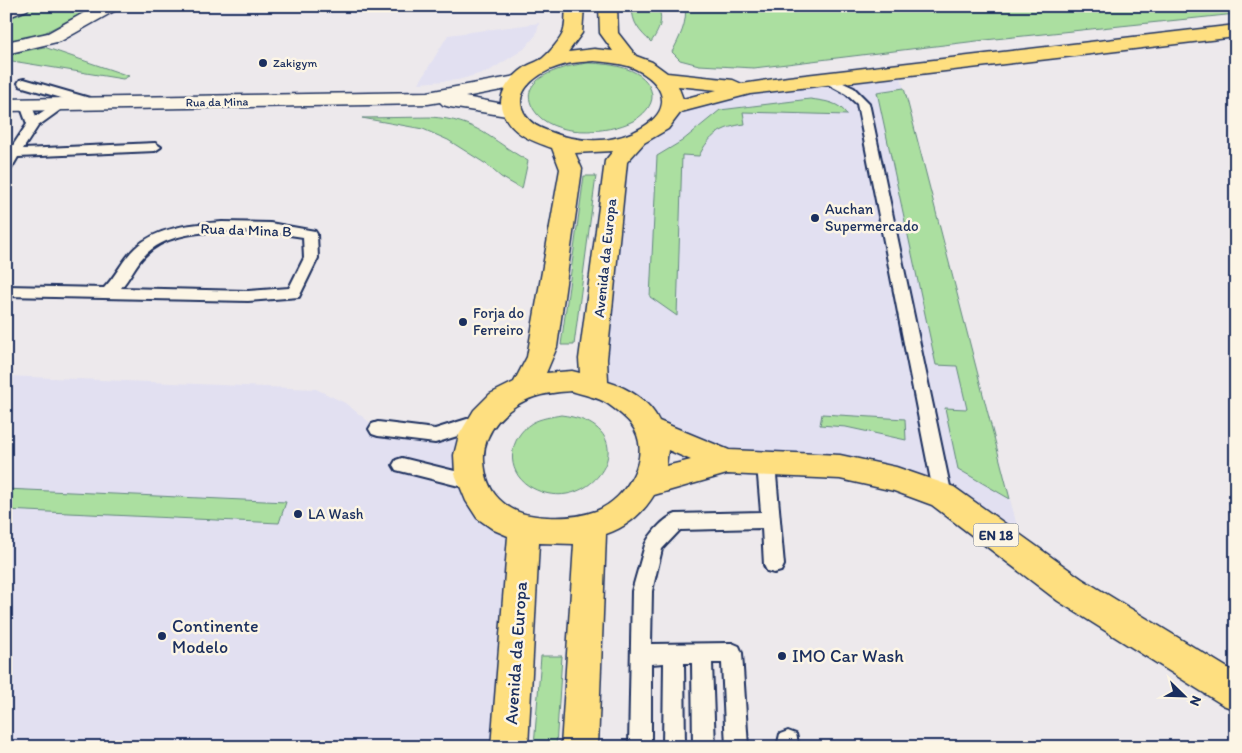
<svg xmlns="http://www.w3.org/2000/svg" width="1242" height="753" font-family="Itim,sans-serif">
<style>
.built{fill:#e2e0f1}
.green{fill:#abdfa0;stroke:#63877f}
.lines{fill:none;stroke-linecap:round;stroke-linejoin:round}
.lane-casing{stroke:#1b2f5e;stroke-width:4}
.street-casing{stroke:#1b2f5e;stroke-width:3}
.secondary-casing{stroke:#1b2f5e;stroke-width:3}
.primary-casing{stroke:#1b2f5e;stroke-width:3}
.lane{fill:#fcf5e5;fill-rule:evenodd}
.street{fill:#fcf5e5;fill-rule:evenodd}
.secondary{fill:#fcf5e5;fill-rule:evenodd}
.primary{fill:#fedf80;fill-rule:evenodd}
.poi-dot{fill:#1b2f5e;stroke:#fcf5e5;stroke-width:2}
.labels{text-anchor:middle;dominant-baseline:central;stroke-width:5;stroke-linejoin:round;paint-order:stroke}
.far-poi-label{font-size:12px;fill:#1b2f5e;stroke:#fcf5e5;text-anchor:start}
.far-street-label{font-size:12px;fill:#1b2f5e;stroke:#fcf5e5}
.shield{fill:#fcf5e5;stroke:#5e6a86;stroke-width:1}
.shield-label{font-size:14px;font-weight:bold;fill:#1b2f5e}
.poi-label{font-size:15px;fill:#1b2f5e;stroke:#fcf5e5;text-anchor:start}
.street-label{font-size:15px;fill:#1b2f5e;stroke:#fcf5e5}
.near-poi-label{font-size:18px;fill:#1b2f5e;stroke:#fcf5e5;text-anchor:start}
.near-street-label{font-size:18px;fill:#1b2f5e;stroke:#fcf5e5}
</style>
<rect width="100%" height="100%" fill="#ede9ec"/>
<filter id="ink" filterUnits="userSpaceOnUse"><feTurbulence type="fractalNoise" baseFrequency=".02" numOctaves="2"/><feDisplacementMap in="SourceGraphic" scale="10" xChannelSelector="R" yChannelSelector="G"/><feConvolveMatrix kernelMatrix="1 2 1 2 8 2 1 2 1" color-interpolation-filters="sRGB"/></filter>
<g filter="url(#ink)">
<!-- built -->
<path class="built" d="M 539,23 L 536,35 L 524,49 L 489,71 L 458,80 L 419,83 L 448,35 Z
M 899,70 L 1025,557 L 896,479 L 727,462 L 650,430 L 611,391 L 593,359 L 616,161 L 669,114 L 750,88 Z
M 6,376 L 316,389 L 345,403 L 378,429 L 434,436 L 480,422 L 468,473 L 524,529 L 509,747 L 6,747 Z"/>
<!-- green -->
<path class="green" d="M 30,6 L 96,6 L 42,34 L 6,42 L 6,18 Z
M 632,6 L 658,7 C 664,20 659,31 651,42 C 639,31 632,23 632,6 Z
M 685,6 L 1236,6 L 1236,14 L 985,40 L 754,68 L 699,65 L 680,60 L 672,52 C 679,39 688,22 685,6 Z
M 44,47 L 129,76 L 123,79 L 6,60 L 6,55 Z
M 589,63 C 610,64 648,67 652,95 C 653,106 642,116 633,121 C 608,134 551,138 534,110 C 513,77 568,65 589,63 Z
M 904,88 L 1010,499 L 958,469 L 945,408 L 967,409 L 957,366 L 936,365 L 877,92 Z
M 810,99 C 824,101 840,102 847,115 L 743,112 L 745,124 C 722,127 709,135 699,156 L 682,155 L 677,316 L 650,297 L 657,156 L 682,141 L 720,110 Z
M 430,117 C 478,120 489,139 528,161 L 522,189 L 501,177 L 486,164 L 448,140 L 423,129 L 362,118 Z
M 584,176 L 596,176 L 574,345 L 561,345 Z
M 822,414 L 905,419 L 906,440 L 846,427 L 820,425 Z
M 561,415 C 654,426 591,524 529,486 C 505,471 508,438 532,423 C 541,418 551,417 561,415 Z
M 6,489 L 286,502 L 279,523 L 6,510 Z
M 541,656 L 562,656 L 556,747 L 534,747 Z"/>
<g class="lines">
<!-- lane casing -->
<g class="lane-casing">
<path id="lane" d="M 826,75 L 854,88 L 869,103 L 952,496 L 949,501 L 943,504 L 937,501 L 934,496 L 857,104 L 846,94 L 822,81 L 820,79 Z
M 24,79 L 100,101 L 102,104 L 96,108 L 20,86 L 18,83 L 20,80 Z
M 26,101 L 30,102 L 36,116 L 57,102 L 65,102 L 67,105 L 38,126 L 23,149 L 155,143 L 161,147 L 155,151 L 18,157 L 11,169 L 6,170 L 6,156 L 27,124 L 20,105 Z
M 222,222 L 270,223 L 315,231 L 317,234 L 318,258 L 299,297 L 248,301 L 6,296 L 6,286 L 104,288 C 116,276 123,259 135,248 C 157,227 192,224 222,222 ZM 222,231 L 270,232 L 303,237 L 304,258 L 289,288 L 248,291 L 121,288 C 130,278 135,265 144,256 C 164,235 195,233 222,231 Z
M 480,415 L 486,417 L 488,422 L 486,427 L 435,443 L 378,436 L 372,434 L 369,429 L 372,424 L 378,422 L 435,429 Z
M 766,457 L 772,459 L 775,464 L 784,565 L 781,571 L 774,573 L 767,571 L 764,565 L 762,528 L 680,530 L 662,549 L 652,591 L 651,644 L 732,643 L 739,646 L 742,653 L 748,747 L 726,747 L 722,663 L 712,663 L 715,747 L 693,747 L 692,663 L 684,663 L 685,747 L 663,747 L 664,663 L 651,664 L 651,747 L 629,747 L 632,591 L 645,545 C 650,534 664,518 676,514 L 761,512 L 757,464 L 760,459 Z
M 402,458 L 471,475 L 477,477 L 480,482 L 477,487 L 471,489 L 396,470 L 393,465 L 396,460 Z
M 788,731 L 796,734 L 799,747 L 777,747 L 780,734 Z"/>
</g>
<!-- street casing -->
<g class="street-casing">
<path id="street" d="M 6,6 L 30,6 L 27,10 L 6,18 Z
M 96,6 L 119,6 L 116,10 L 61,41 L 6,54 L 6,42 L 48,33 Z"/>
</g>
<!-- secondary casing -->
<g class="secondary-casing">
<path id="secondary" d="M 521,75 L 528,77 L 531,81 L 528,85 L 465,97 L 520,107 L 523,111 L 520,115 L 513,117 L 450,107 L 443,105 L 440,102 L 428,104 L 6,111 L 6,99 L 428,92 Z"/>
</g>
<!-- primary casing -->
<g class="primary-casing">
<path id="primary" d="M 566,6 L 584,6 L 582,33 L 568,52 L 594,49 L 613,51 L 600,33 L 599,6 L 617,6 L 618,33 L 636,56 L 652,62 L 667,73 L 733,80 L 742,84 L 788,77 L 1236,25 L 1236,37 L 750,94 L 681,112 L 668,129 L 644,143 L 627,162 L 607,359 L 608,382 C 628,388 650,401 659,421 L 729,450 L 840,455 L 896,467 L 954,487 L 1082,579 L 1236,673 L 1236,710 L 1223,705 L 1058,601 L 932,505 L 894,491 L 840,479 L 727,474 L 654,495 C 643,513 627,527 606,534 L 598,747 L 561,747 L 574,544 L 539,543 L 528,747 L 491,747 L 508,536 L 494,530 L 477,518 L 466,501 L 455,474 L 454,455 L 459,435 L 474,410 L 490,394 L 514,382 L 527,357 L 560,169 L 552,148 C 532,141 512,134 503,113 C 495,94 512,76 527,66 C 532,63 540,61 544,57 C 550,52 560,40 563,33 C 566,26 565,14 566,6 ZM 594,61 C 605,62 617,63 628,66 C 660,77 678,106 643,127 C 614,145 578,143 548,131 C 540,128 531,124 526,116 C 509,92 539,72 560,66 C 571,62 583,62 594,61 ZM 678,86 L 717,90 L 683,99 ZM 613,151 L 605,161 L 579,359 L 580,373 L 572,371 L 546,373 L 557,347 L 582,169 L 575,153 ZM 572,391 C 583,395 598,397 608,404 C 615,409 626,417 631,424 C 654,454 627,499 596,511 C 579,517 565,518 547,517 C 528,516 513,513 499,499 C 488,488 485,475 484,461 C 482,431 507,406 534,397 C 546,393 559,392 572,391 ZM 668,450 L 691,460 L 666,466 Z"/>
</g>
<!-- lane -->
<use href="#lane" class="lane"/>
<!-- street -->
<use href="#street" class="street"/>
<!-- secondary -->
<use href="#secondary" class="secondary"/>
<!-- primary -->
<use href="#primary" class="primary"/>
</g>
</g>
<!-- markers -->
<g class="poi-dot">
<circle cx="263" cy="63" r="5"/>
<circle cx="815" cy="218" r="5"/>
<circle cx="463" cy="322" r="5"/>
<circle cx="298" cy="514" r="5"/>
<circle cx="162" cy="636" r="5"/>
<circle cx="782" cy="656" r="5"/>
</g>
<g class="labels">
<!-- far-poi labels -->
<g class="far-poi-label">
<text x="273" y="63">Zakigym</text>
</g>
<!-- far-street labels -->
<g class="far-street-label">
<text transform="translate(217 102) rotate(-1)">Rua da Mina</text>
</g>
<!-- shield labels -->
<rect class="shield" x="973.5" y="523.5" width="45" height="23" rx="4"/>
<g class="shield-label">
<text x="996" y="535">EN 18</text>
</g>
<!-- poi labels -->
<g class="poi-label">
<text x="825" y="209">Auchan<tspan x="825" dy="17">Supermercado</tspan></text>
<text x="473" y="313">Forja do<tspan x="473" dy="17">Ferreiro</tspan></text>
<text x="308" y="514">LA Wash</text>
</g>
<!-- street labels -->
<g class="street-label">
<text transform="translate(246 230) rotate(2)">Rua da Mina B</text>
<text transform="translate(605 258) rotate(-84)">Avenida da Europa</text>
</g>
<!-- near-poi labels -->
<g class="near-poi-label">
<text x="172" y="626">Continente<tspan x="172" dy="21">Modelo</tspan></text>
<text x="792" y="656">IMO Car Wash</text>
</g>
<!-- near-street labels -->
<g class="near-street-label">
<text transform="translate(516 653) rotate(-86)">Avenida da Europa</text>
</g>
</g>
<!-- margin -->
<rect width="1242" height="753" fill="none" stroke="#fcf5e5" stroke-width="25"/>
<rect x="12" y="12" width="1217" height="728" fill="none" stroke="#1b2f5e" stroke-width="2" filter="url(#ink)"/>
<!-- north arrow -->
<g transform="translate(1184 696) rotate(113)" stroke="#fcf5e5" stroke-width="4" paint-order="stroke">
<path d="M0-4L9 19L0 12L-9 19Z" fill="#1b2f5e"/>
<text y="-8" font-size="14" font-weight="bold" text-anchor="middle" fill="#1b2f5e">N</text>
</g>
</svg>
